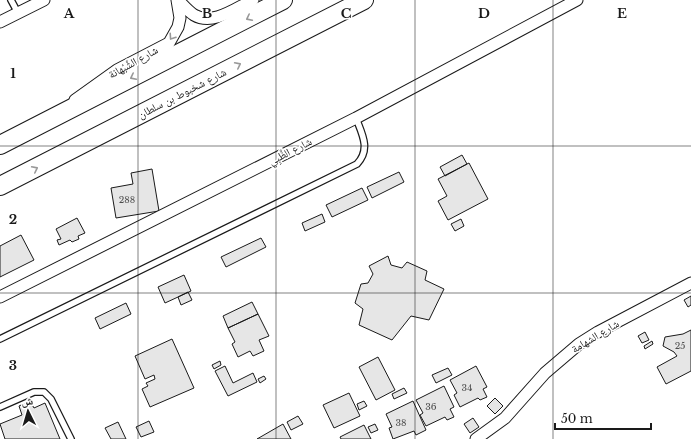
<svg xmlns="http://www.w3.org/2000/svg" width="691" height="439" font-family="'Libre Baskerville','Noto Naskh Arabic',serif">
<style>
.building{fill:#e6e6e6;stroke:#1a1a1a}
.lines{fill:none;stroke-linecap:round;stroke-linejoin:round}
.service-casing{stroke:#1a1a1a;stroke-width:8}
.minor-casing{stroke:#1a1a1a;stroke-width:13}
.primary-casing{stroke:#1a1a1a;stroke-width:20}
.service{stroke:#fff;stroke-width:5.5}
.minor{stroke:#fff;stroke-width:11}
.primary{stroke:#fff;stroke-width:18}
.oneway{stroke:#989898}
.grid{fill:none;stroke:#1a1a1a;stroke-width:1;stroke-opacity:0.55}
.labels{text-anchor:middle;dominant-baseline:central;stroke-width:3;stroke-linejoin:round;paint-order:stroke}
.number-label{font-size:9px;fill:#4d4d4d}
.street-label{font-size:11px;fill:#1a1a1a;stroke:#fff}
.grid-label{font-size:13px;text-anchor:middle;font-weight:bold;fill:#1a1a1a;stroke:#fff;stroke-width:3;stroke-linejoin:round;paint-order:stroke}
</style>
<rect width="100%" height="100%" fill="#fff"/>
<!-- building -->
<path class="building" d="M 462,155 L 467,164 L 445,176 L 440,167 Z
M 469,163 L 488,199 L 448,220 L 438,201 L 447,196 L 438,179 Z
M 152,169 L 159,211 L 116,218 L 111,188 L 133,184 L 131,173 Z
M 399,172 L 404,182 L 372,198 L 367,187 Z
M 362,188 L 368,200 L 332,217 L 326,205 Z
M 322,214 L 325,222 L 305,231 L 302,223 Z
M 77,218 L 85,233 L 78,236 L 79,239 L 72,242 L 70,240 L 59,245 L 57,240 L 61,239 L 56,229 Z
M 461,219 L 464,226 L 455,231 L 451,224 Z
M 21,235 L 34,260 L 0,277 L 0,246 Z
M 261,238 L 266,247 L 226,267 L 221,257 Z
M 388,256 L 391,265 L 402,268 L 407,262 L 427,271 L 425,280 L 444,289 L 429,320 L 411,316 L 392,340 L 359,325 L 363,309 L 355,303 L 361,284 L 368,283 L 373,274 L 369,266 Z
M 184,275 L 191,291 L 165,303 L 158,287 Z
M 188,292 L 192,300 L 181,305 L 178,297 Z
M 691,296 L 691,305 L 688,307 L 684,300 Z
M 252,302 L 258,314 L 228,328 L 223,316 Z
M 126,303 L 131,314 L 100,329 L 95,318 Z
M 258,314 L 269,336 L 259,340 L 264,351 L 253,356 L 250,351 L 238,357 L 232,344 L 235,342 L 228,328 Z
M 691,330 L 691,371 L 666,384 L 657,367 L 677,356 L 674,352 L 663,346 L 665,337 L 683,334 Z
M 645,332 L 649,340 L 642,343 L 638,336 Z
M 172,339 L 194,388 L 150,407 L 142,389 L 148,386 L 146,383 L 155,379 L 154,375 L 145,379 L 135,356 Z
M 652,341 L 653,344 L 645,349 L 644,346 Z
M 378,357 L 395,390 L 376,400 L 359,367 Z
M 220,361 L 221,365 L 214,369 L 212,365 Z
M 225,366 L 233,383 L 253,373 L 257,382 L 228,396 L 215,371 Z
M 476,366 L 487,387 L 483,389 L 487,397 L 480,400 L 478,398 L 460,407 L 454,395 L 457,393 L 450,380 Z
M 448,368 L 452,375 L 436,383 L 432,375 Z
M 264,376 L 266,379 L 260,383 L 258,379 Z
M 444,386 L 454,407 L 450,409 L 454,417 L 447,420 L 445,417 L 426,426 L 420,415 L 423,413 L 416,400 Z
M 404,388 L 407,393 L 394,399 L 392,394 Z
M 349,393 L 360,416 L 334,428 L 323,405 Z
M 495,398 L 503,406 L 495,414 L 487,406 Z
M 30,401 L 34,408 L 45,403 L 60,439 L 5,439 L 0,424 L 22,415 L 19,406 Z
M 364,401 L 367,406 L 359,410 L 357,404 Z
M 413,401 L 426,430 L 416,435 L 414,431 L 393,439 L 389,428 L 392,427 L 386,414 Z
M 298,416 L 303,424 L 291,430 L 287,422 Z
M 473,418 L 479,427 L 470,433 L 464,424 Z
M 149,421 L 154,432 L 141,437 L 136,427 Z
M 118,422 L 126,439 L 111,439 L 105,428 Z
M 283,424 L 291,439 L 257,439 Z
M 375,424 L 378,430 L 371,433 L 368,427 Z
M 364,425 L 371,439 L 341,439 L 340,437 Z"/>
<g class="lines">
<!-- service casing -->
<g class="service-casing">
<path id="service" d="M 11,0 L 18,13
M 0,339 L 357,164 C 371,149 362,134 356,118
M 0,407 L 34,392 L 44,392 L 51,399 L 71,439"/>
</g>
<!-- minor casing -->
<g class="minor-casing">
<path id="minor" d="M 178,0 C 183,5 188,11 194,15 C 213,26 236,8 253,0
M 0,22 L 44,0
M 75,100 L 117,70 L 169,43 L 178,27 L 180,18 L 177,0
M 0,297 L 356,118 L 577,0
M 476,439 L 505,418 L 545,373 L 579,344 L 598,332 L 691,283"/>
</g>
<!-- primary casing -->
<g class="primary-casing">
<path id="primary" d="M 0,145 L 283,0
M 0,186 L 364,0"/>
</g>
<!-- service -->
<use href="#service" class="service"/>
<!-- minor -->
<use href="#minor" class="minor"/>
<!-- primary -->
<use href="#primary" class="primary"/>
</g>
<!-- one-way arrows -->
<defs><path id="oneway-chevron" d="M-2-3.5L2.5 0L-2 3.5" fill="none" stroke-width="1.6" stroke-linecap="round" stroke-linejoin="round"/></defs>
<g class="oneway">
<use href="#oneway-chevron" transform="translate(249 18) rotate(153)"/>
<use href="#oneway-chevron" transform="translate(172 37) rotate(124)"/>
<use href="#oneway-chevron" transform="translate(238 65) rotate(-27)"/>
<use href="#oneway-chevron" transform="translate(133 77) rotate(153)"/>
<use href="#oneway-chevron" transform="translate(35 169) rotate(-27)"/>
</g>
<!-- grid -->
<path class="grid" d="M 138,0 L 138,439M 276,0 L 276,439M 415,0 L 415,439M 553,0 L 553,439M 0,146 L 691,146M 0,293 L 691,293"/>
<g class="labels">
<!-- number labels -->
<g class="number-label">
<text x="127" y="199">288</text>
<text x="680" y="345">25</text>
<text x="467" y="387">34</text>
<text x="431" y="406">36</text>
<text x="401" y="422">38</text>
</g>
<!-- street labels -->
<g class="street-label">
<text transform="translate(133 62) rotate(-29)">شارع الشَّبْهانة</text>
<text transform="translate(182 93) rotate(-27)">شارع شخبوط بن سلطان</text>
<text transform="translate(290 151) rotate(-27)">شارع الظَّبِي</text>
<text transform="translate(595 336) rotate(-31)">شارع الشهامة</text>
</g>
</g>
<g class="grid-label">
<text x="69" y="18">A</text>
<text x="207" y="18">B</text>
<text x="346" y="18">C</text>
<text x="484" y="18">D</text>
<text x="622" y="18">E</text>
<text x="13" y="78">1</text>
<text x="13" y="224">2</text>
<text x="13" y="370">3</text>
</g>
<!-- north arrow -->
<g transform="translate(28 411) rotate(355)" stroke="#ffffff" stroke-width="3" paint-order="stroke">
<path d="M0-3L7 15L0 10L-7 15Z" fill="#1a1a1a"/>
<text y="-6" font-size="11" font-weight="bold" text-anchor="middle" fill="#1a1a1a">ش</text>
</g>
<!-- scale -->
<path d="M555 423v6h96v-6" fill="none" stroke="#1a1a1a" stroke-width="2"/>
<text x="561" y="423" font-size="12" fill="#1a1a1a" stroke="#ffffff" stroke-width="3" paint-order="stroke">50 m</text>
</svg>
